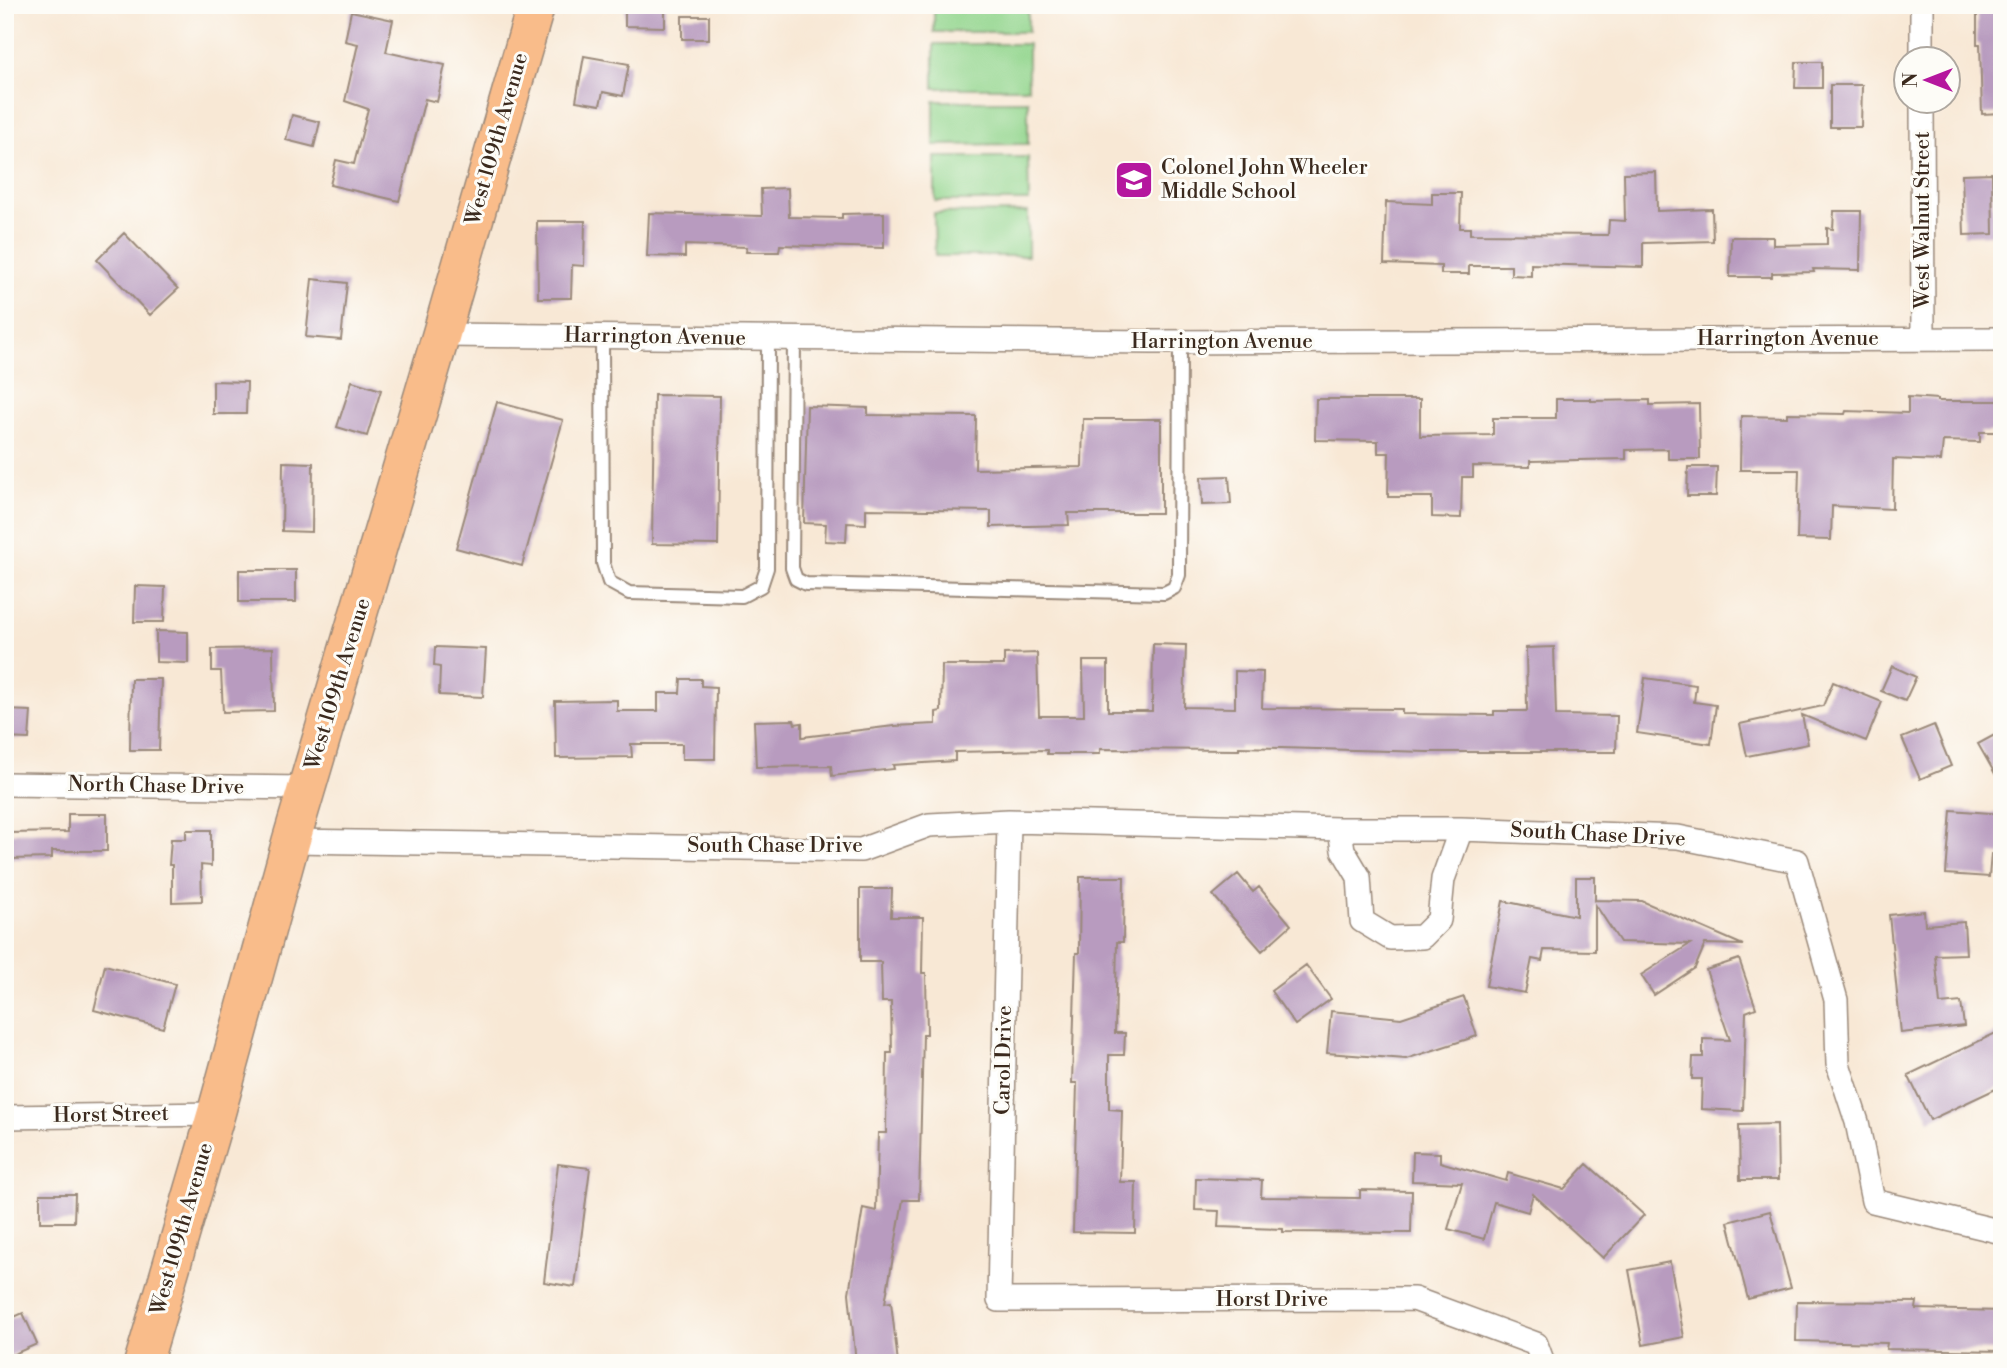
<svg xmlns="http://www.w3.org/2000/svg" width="2007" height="1368" font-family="'Libre Bodoni',serif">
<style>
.green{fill:#92d58d;stroke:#668056;stroke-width:2}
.building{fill:#b89bbf}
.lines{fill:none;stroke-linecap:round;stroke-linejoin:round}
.lane-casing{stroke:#9a897a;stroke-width:16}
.street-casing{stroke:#9a897a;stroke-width:26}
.primary-casing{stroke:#9a897a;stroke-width:40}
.lane{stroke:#fff;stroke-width:12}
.street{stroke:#fff;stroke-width:23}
.primary{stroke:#f9bc8a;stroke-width:37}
.labels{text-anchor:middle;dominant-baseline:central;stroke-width:6;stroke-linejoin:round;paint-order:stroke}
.street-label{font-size:21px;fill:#3b2a1e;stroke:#fdfcf7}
.poi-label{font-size:21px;fill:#3b2a1e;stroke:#fdfcf7;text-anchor:start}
</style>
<rect width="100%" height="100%" fill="#fdfcf7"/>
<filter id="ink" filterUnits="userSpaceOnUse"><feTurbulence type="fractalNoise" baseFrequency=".0143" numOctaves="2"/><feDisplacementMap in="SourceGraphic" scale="14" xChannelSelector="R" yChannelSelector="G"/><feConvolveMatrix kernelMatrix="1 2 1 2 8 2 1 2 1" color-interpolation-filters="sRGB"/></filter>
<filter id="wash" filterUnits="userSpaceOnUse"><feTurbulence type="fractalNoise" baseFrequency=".00686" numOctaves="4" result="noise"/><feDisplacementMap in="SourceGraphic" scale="28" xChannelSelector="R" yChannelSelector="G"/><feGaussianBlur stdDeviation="1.57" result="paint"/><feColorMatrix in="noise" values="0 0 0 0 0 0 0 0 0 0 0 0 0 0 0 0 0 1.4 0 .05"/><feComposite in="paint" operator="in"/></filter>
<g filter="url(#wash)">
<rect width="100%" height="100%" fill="#f8e8d5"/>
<!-- green -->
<path class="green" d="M 934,5 L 1028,5 L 1028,32 L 934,32 Z
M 934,44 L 1028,44 L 1028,88 L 934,88 Z
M 934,101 L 1028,101 L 1028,144 L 934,145 Z
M 935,157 L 1028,157 L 1029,201 L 935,201 Z
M 1028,212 L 1028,256 L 935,256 L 934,213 Z"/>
<g id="blocks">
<!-- building -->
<path class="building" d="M 625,5 L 665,5 L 665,27 L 625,26 Z
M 1977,5 L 2002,5 L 2002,113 L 1982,114 L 1980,44 L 1977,44 Z
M 351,11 L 393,20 L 386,52 L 445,65 L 437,102 L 425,99 L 399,201 L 330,185 L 336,160 L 354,164 L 368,109 L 345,101 L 358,44 L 345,41 Z
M 682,16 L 709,16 L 709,39 L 682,39 Z
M 584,56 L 629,64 L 623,96 L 603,92 L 600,105 L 576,101 Z
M 1796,62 L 1822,62 L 1822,88 L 1795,88 Z
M 1830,85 L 1862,85 L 1861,127 L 1830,127 Z
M 292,115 L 320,122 L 314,147 L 286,140 Z
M 1656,172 L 1657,211 L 1712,209 L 1713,241 L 1643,243 L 1643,267 L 1531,264 L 1531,276 L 1511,275 L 1511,266 L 1469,266 L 1469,274 L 1441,274 L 1441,266 L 1384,264 L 1386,202 L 1432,204 L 1432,193 L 1461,193 L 1460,228 L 1470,228 L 1470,234 L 1608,235 L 1609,220 L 1625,221 L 1624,173 Z
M 1992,173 L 1993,234 L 1964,235 L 1962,174 Z
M 788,188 L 789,217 L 842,218 L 842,214 L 884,213 L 884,248 L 780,245 L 779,252 L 746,252 L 747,247 L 685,245 L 685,257 L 647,256 L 649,213 L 762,216 L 761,189 Z
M 1834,211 L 1861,211 L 1860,270 L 1813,269 L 1814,272 L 1772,273 L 1772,277 L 1730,277 L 1731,237 L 1773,237 L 1773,245 L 1827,244 L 1827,228 L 1833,229 Z
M 537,221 L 585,221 L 584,266 L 572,265 L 571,298 L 538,298 Z
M 124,233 L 178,289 L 150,315 L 97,260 Z
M 312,279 L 347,283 L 341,340 L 306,337 Z
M 213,381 L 247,382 L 246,414 L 213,414 Z
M 352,381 L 381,390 L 367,436 L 337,427 Z
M 654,395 L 720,396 L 718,545 L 652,544 Z
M 1908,397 L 1938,399 L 1938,401 L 1999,401 L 1999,432 L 1980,432 L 1980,442 L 1943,441 L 1941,461 L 1893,459 L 1892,509 L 1832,506 L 1831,540 L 1797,539 L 1799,470 L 1740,470 L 1741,416 L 1787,417 L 1787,413 L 1845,414 L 1846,411 L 1908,413 Z
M 1316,399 L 1420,399 L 1420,436 L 1493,435 L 1493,418 L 1556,418 L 1556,399 L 1591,399 L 1591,401 L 1650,400 L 1650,405 L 1699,404 L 1700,459 L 1668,459 L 1668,449 L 1626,450 L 1626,459 L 1530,461 L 1530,467 L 1473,466 L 1473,477 L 1462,477 L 1461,518 L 1432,517 L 1432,497 L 1388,497 L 1389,453 L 1378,453 L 1378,441 L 1315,440 Z
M 497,402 L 563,420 L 522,566 L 456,548 Z
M 807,406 L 868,408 L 868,415 L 976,416 L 975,469 L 1082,467 L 1083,419 L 1161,419 L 1161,513 L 1068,513 L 1069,525 L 991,527 L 991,511 L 866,509 L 866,524 L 847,523 L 846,542 L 825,541 L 826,524 L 804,523 Z
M 283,462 L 313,463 L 312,532 L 282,531 Z
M 1688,467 L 1717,467 L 1716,496 L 1687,496 Z
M 1229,476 L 1231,504 L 1202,505 L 1201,477 Z
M 239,570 L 296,570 L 296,602 L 239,602 Z
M 135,586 L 165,587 L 164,622 L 134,622 Z
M 156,631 L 188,632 L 188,663 L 156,662 Z
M 1153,644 L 1186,645 L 1184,707 L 1235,708 L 1235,671 L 1263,672 L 1262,708 L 1402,709 L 1402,714 L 1494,715 L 1494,711 L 1527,711 L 1526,648 L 1554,647 L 1556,715 L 1617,716 L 1616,752 L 1428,752 L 1239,747 L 1239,750 L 1100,749 L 1100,754 L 1047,754 L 1047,750 L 955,752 L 955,761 L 893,765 L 894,769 L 832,776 L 831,766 L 756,767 L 754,721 L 794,720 L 795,724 L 802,723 L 802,737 L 894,726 L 936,724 L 936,712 L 941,711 L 942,665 L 1004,665 L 1004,654 L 1037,653 L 1039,716 L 1084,716 L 1083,661 L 1108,661 L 1108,711 L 1152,711 Z
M 435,647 L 486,649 L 483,697 L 439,695 L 440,667 L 434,666 Z
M 273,648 L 274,711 L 223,712 L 221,671 L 212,671 L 212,649 Z
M 1892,666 L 1916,677 L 1905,701 L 1881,691 Z
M 1645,678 L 1696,685 L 1694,702 L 1716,705 L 1711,744 L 1637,733 Z
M 131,679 L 161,679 L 159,750 L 130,750 Z
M 681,679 L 701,679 L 701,686 L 716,687 L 715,759 L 682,759 L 682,744 L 631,744 L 632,757 L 556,758 L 555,701 L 617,700 L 617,711 L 658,711 L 658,693 L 680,693 Z
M 1833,682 L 1882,702 L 1866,741 L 1802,715 L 1808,744 L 1747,756 L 1740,724 L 1823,706 Z
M 5,710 L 31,711 L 29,739 L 5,738 Z
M 1934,725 L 1951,766 L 1920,779 L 1902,738 Z
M 2002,731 L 2002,786 L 1978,744 Z
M 1951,810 L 2002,814 L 2002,855 L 1991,854 L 1989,877 L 1946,874 Z
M 68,814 L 107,814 L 107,851 L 52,851 L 52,858 L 9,859 L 8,833 L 68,832 Z
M 186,830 L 211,830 L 211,866 L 201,865 L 202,901 L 172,902 L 172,865 L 169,865 L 171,839 L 186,839 Z
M 1238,874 L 1253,892 L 1259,887 L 1291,925 L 1262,951 L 1213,895 Z
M 1080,877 L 1124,877 L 1123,942 L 1117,942 L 1115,1033 L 1125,1033 L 1124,1055 L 1109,1055 L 1109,1109 L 1122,1110 L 1120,1182 L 1136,1182 L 1135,1233 L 1073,1232 L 1077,1083 L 1072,1083 L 1076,953 L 1079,953 Z
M 1576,877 L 1595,877 L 1595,900 L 1642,901 L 1743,945 L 1705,944 L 1695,968 L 1654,995 L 1641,975 L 1690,944 L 1620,942 L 1595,904 L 1595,951 L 1544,950 L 1542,961 L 1532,959 L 1525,993 L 1486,986 L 1503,901 L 1576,916 Z
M 860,889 L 892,889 L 891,917 L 923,917 L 922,973 L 926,973 L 927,1034 L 923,1034 L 919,1200 L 903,1200 L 885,1303 L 891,1302 L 898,1363 L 856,1363 L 849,1293 L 863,1208 L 876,1211 L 878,1133 L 886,1133 L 887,1053 L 892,1053 L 891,1002 L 882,1002 L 881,962 L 860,962 Z
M 1924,911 L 1925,925 L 1964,922 L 1966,954 L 1935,955 L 1940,1004 L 1961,1002 L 1964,1026 L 1901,1033 L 1889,915 Z
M 1739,959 L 1756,1008 L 1746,1012 L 1743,1111 L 1701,1109 L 1702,1079 L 1692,1079 L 1693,1057 L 1703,1057 L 1703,1039 L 1730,1040 L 1706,970 Z
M 105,965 L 175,984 L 163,1028 L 94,1010 Z
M 1306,965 L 1331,999 L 1295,1025 L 1271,991 Z
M 1464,997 L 1477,1036 L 1406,1059 L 1327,1053 L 1331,1011 L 1401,1018 Z
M 2002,1030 L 2002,1086 L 1930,1120 L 1908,1075 Z
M 1777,1124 L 1778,1180 L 1740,1180 L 1739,1125 Z
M 1413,1152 L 1440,1153 L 1440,1162 L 1506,1181 L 1508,1173 L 1564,1189 L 1587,1164 L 1644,1215 L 1603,1258 L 1533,1194 L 1528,1212 L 1494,1202 L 1484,1239 L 1448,1229 L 1462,1183 L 1412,1181 Z
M 558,1164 L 590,1168 L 575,1287 L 544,1282 Z
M 1196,1178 L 1262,1180 L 1261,1197 L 1360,1198 L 1360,1190 L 1412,1191 L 1411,1233 L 1283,1232 L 1283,1229 L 1218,1227 L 1219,1211 L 1195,1210 Z
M 40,1194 L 75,1194 L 74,1222 L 40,1222 Z
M 1770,1211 L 1791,1288 L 1748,1299 L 1728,1222 Z
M 1670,1262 L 1684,1337 L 1643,1345 L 1629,1270 Z
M 1797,1301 L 1917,1302 L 1916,1309 L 2002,1311 L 2002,1351 L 1886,1349 L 1887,1343 L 1796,1341 Z
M 23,1313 L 37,1344 L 5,1358 L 5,1321 Z"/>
</g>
</g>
<g filter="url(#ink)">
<use href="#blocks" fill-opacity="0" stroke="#9a897a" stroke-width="2"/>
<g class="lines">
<!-- lane casing -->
<g class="lane-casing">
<path id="lane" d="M 602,337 L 603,563 L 609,582 L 629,593 L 742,596 L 761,586 L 767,568 L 768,338
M 794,338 L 792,568 L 796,579 L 806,584 L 1164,593 L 1174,588 L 1179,575 L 1180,342"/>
</g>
<!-- street casing -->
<g class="street-casing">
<path id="street" d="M 1922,5 L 1922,60
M 1922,102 L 1923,338
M 441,335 L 1153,342 L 2002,339
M 5,784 L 307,788
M 1009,821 L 999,1300 L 1414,1299 L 1536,1344 L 1543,1363
M 1340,829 L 1343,850 L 1359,877 L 1362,921 L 1390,938 L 1422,937 L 1439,920 L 1443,879 L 1461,829
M 291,841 L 861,850 L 929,825 L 1009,821 L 1340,829 L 1461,829 L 1678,837 L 1797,861 L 1836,1000 L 1838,1064 L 1857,1122 L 1873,1201 L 2002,1232
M 5,1117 L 216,1114"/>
</g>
<!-- primary casing -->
<g class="primary-casing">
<path id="primary" d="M 143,1363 L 216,1114 L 291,841 L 441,335 L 536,5"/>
</g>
<!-- lane -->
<use href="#lane" class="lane"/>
<!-- street -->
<use href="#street" class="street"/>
<!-- primary -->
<use href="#primary" class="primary"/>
</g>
</g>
<!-- icons -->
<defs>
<g id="school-square" transform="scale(2.0125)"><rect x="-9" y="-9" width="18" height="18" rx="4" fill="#b5179e" stroke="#fdfcf7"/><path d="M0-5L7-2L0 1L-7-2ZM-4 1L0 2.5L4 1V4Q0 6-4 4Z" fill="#fff"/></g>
</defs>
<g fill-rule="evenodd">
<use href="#school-square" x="1134" y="180"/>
</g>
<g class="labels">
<!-- street labels -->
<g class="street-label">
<text transform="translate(497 139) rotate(-74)">West 109th Avenue</text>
<text transform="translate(1923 220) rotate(-90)">West Walnut Street</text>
<text transform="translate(655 337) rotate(1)">Harrington Avenue</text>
<text x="1788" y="339">Harrington Avenue</text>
<text x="1222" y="342">Harrington Avenue</text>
<text transform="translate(338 684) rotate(-73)">West 109th Avenue</text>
<text transform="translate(156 786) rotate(1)">North Chase Drive</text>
<text transform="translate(1598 835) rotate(3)">South Chase Drive</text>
<text x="775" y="846">South Chase Drive</text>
<text transform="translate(1004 1060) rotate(-89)">Carol Drive</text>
<text transform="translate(111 1115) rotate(-1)">Horst Street</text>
<text transform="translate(182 1229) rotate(-74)">West 109th Avenue</text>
<text x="1272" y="1300">Horst Drive</text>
</g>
<!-- poi labels -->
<g class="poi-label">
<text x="1161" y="168">Colonel John Wheeler<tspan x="1161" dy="24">Middle School</tspan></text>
</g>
</g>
<!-- margin -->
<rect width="2007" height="1368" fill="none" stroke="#fdfcf7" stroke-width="28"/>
<!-- north arrow -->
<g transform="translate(1927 80) rotate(270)"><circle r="33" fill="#fdfcf7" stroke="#afa8a0" stroke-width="2"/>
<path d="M0-5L12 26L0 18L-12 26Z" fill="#b5179e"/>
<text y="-10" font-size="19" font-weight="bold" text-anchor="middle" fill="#3b2a1e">N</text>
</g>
</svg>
